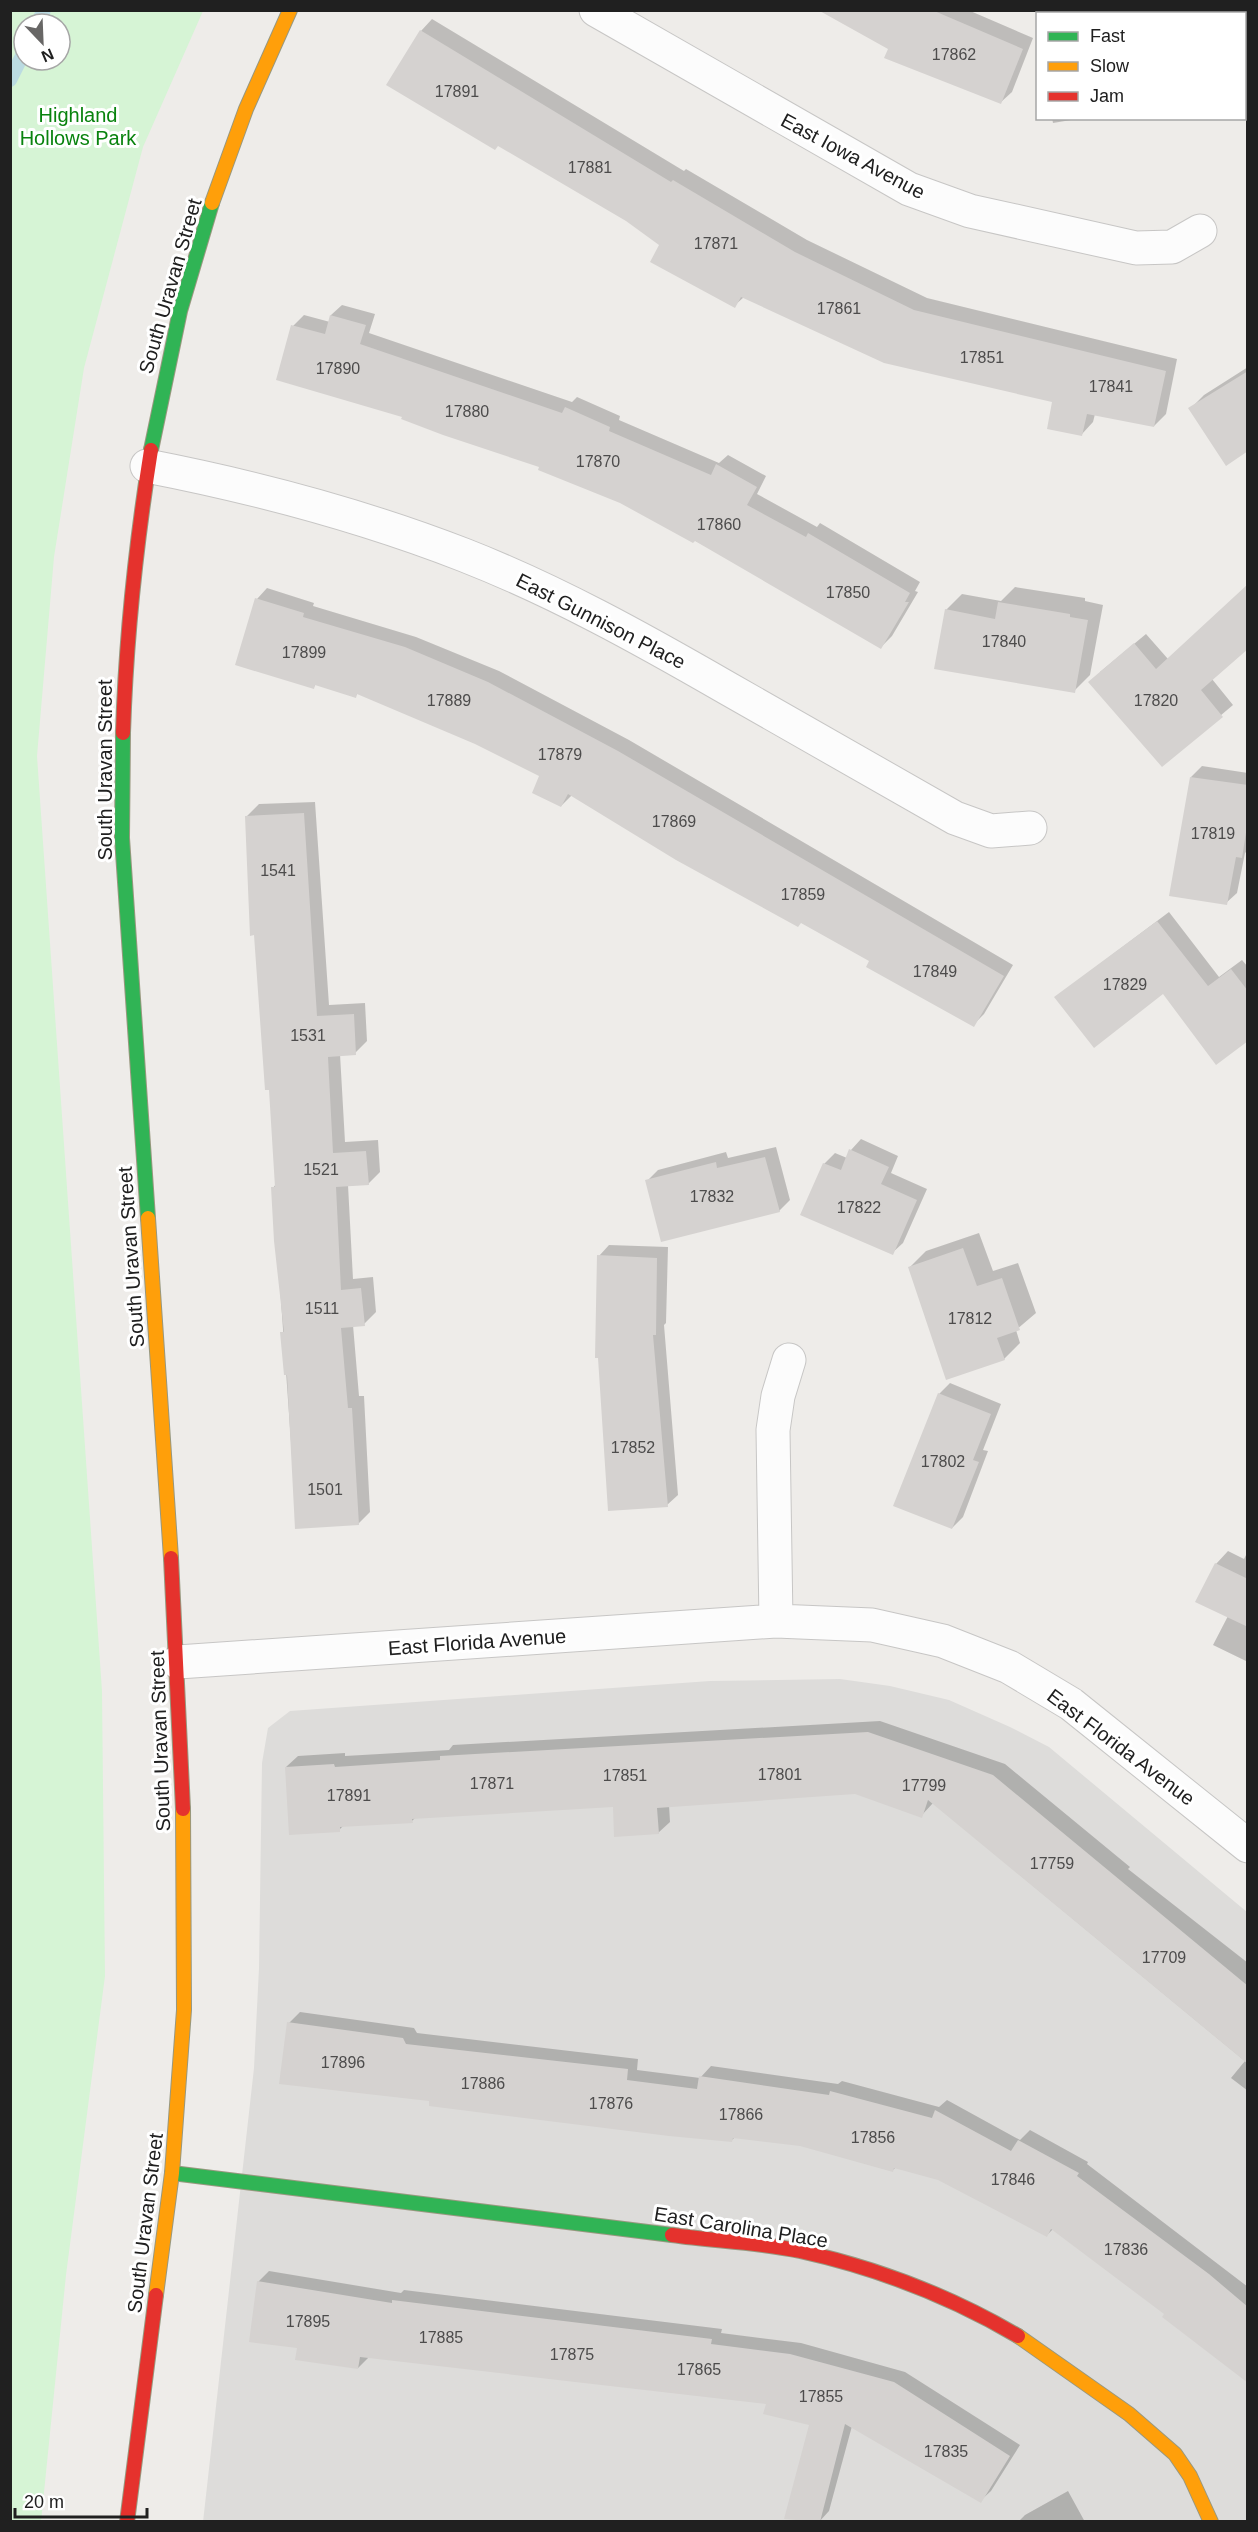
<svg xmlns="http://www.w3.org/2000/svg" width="1258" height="2532" font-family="Helvetica,sans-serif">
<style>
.residential{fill:#dddcda}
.park{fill:#d6f4d5;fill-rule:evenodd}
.shadow{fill:#0003}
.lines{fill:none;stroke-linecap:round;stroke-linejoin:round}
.stream{stroke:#bbdbe2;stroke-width:14}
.building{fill:#d5d2d0}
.street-casing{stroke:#c7c6c5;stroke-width:35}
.fast-casing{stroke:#98987f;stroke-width:16}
.slow-casing{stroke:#98987f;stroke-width:16}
.jam-casing{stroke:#98987f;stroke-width:16}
.street{stroke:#fcfcfc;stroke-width:33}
.fast{stroke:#30b455;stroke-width:14}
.slow{stroke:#ff9f0a;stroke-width:14}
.jam{stroke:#e5322d;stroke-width:14}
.labels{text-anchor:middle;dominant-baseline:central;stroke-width:6;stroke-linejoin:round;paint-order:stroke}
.number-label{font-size:16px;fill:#4d4c4c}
.park-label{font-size:20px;fill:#09830e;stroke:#fff}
.street-label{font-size:20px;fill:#202020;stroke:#fff}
</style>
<rect width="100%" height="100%" fill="#eeece9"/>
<!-- residential -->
<path class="residential" d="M 840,1679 L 890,1686 L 949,1700 L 1010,1727 L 1049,1747 L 1247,1912 L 1247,2521 L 203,2522 L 254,2068 L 259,1968 L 262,1763 L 268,1728 L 290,1711 L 710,1681 Z"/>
<!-- park -->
<path class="park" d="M 11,10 L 203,11 L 143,147 L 84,368 L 54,557 L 37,756 L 102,1691 L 105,1976 L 66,2275 L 41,2522 L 10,2521 ZM 24,24 L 60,24 L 60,60 L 24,60 Z"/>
<!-- shadow -->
<path class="shadow" d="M 822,10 L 968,10 L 1033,38 L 1012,92 L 1001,102 L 890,48 Z
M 432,19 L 684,171 L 686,169 L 807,240 L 927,298 L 1177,359 L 1166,414 L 1154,426 L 1095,414 L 1093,422 L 1082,434 L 1054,401 L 744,297 L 734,306 L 661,245 L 421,31 Z
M 1244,23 L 1248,25 L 1248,103 L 1244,102 Z
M 1052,118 L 1083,118 L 1053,123 Z
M 342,305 L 375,314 L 369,333 L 572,402 L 577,397 L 620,416 L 619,420 L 719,463 L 728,455 L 766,476 L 757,494 L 817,527 L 820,523 L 920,582 L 915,591 L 918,592 L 892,636 L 881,647 L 762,576 L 620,501 L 541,466 L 404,416 L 293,326 L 304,315 L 330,322 L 331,315 Z
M 1248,367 L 1248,449 L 1190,409 L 1204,395 Z
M 1015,587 L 1085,598 L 1085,601 L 1103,605 L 1090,675 L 1074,691 L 946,610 L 962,594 L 1001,601 Z
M 267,588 L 314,603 L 313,606 L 416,637 L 499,671 L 629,740 L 1013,965 L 984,1014 L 973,1025 L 871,961 L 572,795 L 561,806 L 541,776 L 475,742 L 358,693 L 355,697 L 316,684 L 314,687 L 257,599 Z
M 1146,634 L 1168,659 L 1212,679 L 1233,705 L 1162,765 L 1100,672 Z
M 1202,766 L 1248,773 L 1248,850 L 1245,853 L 1237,893 L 1226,903 L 1191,777 Z
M 315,802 L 329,1005 L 365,1003 L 367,1041 L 355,1053 L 340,1054 L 345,1142 L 378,1140 L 380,1172 L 368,1184 L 348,1185 L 353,1279 L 373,1277 L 376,1312 L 364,1324 L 353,1325 L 359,1396 L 364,1396 L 370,1512 L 358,1524 L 297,1527 L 273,1188 L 276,1184 L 270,1088 L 247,816 L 259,804 Z
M 1169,912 L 1219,977 L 1242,960 L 1248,967 L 1248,1039 L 1164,992 L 1056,997 Z
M 861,1139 L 898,1156 L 891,1173 L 927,1189 L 903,1243 L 892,1253 L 824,1164 L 835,1153 L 847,1158 L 851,1150 Z
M 776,1147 L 790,1200 L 779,1211 L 647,1181 L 658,1170 L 726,1152 L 728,1158 Z
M 979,1233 L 993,1271 L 1018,1263 L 1036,1313 L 1016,1330 L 1020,1343 L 1004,1359 L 910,1267 L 926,1251 Z
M 609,1245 L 668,1247 L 666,1323 L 664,1325 L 678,1495 L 667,1505 L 599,1256 Z
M 950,1383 L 1001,1404 L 983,1450 L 988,1451 L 963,1517 L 952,1528 L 939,1394 Z
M 1228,1551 L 1244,1559 L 1248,1551 L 1248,1662 L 1213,1645 L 1228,1616 L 1216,1564 Z
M 880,1721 L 1005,1764 L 1130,1867 L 1128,1869 L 1248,1963 L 1248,2091 L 1231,2078 L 1245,2061 L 933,1803 L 921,1816 L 855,1793 L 669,1805 L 670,1822 L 658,1833 L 614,1806 L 416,1817 L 412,1821 L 344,1825 L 339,1830 L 286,1767 L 298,1756 L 345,1753 L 345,1756 L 449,1750 L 453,1745 Z
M 300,2012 L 414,2028 L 417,2033 L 638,2059 L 637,2070 L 700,2078 L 711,2066 L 838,2084 L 842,2081 L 939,2107 L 947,2100 L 1020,2140 L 1030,2130 L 1088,2162 L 1087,2164 L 1248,2287 L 1248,2381 L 1166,2314 L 1053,2229 L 1047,2235 L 939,2179 L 896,2167 L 892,2171 L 800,2145 L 735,2137 L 731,2141 L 431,2100 L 289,2023 Z
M 269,2271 L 401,2293 L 404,2290 L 722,2329 L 721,2333 L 801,2343 L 905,2372 L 1020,2445 L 991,2491 L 980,2501 L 852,2426 L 829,2511 L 819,2522 L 810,2424 L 768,2403 L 369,2357 L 358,2368 L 299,2347 L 258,2282 Z
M 1068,2491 L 1085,2522 L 1018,2522 L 1025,2515 Z"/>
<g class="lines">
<!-- stream -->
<path class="stream" d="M 37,24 L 44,10
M 10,80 L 24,52"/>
</g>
<!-- building -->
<path class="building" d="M 818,10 L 932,10 L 1023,49 L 1001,104 L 884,58 L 888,49 Z
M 420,30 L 671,182 L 673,180 L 795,252 L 914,310 L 1166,371 L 1154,427 L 1087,414 L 1082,436 L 1047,429 L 1052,402 L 884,363 L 741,297 L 735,308 L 650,262 L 659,245 L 626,221 L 498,146 L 495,150 L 386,85 Z
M 330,315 L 366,325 L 360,344 L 562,413 L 565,407 L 610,427 L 609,431 L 711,475 L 716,464 L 757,487 L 747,505 L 806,537 L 808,533 L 910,593 L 905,602 L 909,602 L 881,649 L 695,541 L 693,543 L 620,503 L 538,470 L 539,467 L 443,435 L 401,419 L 402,417 L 276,380 L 291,325 L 325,334 Z
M 1248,371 L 1248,451 L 1226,466 L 1188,408 Z
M 1248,584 L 1248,649 L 1201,690 L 1223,717 L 1162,767 L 1088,682 L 1134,643 L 1156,669 Z
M 255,598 L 304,613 L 303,617 L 405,647 L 488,682 L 618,751 L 1004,976 L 974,1027 L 866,967 L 869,961 L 801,923 L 798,927 L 676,860 L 568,794 L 561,807 L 532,793 L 539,776 L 475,744 L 357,694 L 356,698 L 315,685 L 314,689 L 235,665 Z
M 998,602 L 1070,614 L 1070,617 L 1088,620 L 1075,693 L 934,669 L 945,609 L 995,619 Z
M 1190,777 L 1248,785 L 1248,820 L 1242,858 L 1236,857 L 1227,905 L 1169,896 Z
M 304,813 L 317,1016 L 354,1014 L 356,1055 L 328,1057 L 333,1153 L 366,1151 L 369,1185 L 336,1187 L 341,1290 L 361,1288 L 365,1326 L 341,1328 L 348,1408 L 352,1408 L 359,1525 L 295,1529 L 287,1375 L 284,1375 L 280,1332 L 284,1332 L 274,1241 L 271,1187 L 275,1187 L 269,1090 L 265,1090 L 254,935 L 250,936 L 245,816 Z
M 1157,921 L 1208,986 L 1231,969 L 1248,991 L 1248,1041 L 1216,1065 L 1163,994 L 1094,1048 L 1054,997 Z
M 849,1149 L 889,1167 L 881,1184 L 917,1200 L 893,1255 L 800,1215 L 823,1163 L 841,1170 Z
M 765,1157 L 780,1212 L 661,1242 L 645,1180 L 716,1162 L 717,1168 Z
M 963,1248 L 977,1286 L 1002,1278 L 1020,1330 L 997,1338 L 1005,1360 L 946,1380 L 908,1267 Z
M 597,1255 L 657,1258 L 656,1335 L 653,1335 L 668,1507 L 608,1511 L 598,1358 L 595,1358 Z
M 938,1393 L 991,1414 L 973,1460 L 979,1462 L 952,1529 L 893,1506 Z
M 1215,1563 L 1248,1579 L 1248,1627 L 1195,1602 Z
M 868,1732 L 993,1775 L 1248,1986 L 1248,2064 L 928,1800 L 922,1818 L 855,1794 L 657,1808 L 659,1834 L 614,1837 L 613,1807 L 412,1819 L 413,1823 L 340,1827 L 340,1832 L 289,1835 L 285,1767 L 334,1764 L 335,1767 L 440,1760 L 440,1756 Z
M 287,2022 L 403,2038 L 406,2044 L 628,2069 L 627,2080 L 697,2089 L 699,2076 L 829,2095 L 830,2091 L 932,2118 L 935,2110 L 1011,2151 L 1018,2140 L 1079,2173 L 1077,2176 L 1209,2274 L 1248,2307 L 1248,2383 L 1162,2317 L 1164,2314 L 1051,2229 L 1047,2237 L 938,2180 L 894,2168 L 893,2172 L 800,2146 L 733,2138 L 732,2142 L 669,2136 L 429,2106 L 429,2101 L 279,2084 Z
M 257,2281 L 392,2303 L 392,2300 L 712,2339 L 711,2344 L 790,2354 L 894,2382 L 1010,2456 L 981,2503 L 845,2424 L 820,2522 L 784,2519 L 809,2425 L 763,2414 L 766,2404 L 360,2357 L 358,2369 L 295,2360 L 297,2348 L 249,2342 Z"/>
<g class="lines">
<!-- street casing -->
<g class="street-casing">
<path id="street" d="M 596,10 L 909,189 L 970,211 L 1136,248 L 1172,247 L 1200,231
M 147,466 C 255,487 361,515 464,555 C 556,591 642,639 727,688 C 803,731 879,774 955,818 L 991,831 L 1030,828
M 776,1621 L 773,1430 L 778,1396 L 789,1360
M 178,1662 L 776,1621 L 872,1625 L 943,1641 L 1009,1667 L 1071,1704 L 1248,1846"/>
</g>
<!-- fast casing -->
<g class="fast-casing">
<path id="fast" d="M 151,450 L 180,311 L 212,203
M 123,733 L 122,838 L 148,1218
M 172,2173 L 672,2235"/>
</g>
<!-- slow casing -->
<g class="slow-casing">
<path id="slow" d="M 212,203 L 246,109 L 290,10
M 148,1218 L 171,1558
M 156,2295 L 172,2173 L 184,2010 L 183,1809
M 1018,2336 L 1129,2414 L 1175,2454 L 1190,2476 L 1211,2522"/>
</g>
<!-- jam casing -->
<g class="jam-casing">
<path id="jam" d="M 123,733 C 126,638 136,544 151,450
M 171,1558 L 183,1809
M 672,2235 C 714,2241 758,2242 800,2251 C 877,2268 950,2296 1018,2336
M 127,2522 L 156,2295"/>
</g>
<!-- street -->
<use href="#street" class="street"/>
<!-- fast -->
<use href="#fast" class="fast"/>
<!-- slow -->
<use href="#slow" class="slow"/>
<!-- jam -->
<use href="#jam" class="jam"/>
</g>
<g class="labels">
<!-- number labels -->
<g class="number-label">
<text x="954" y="54">17862</text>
<text x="457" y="91">17891</text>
<text x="590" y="167">17881</text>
<text x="716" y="243">17871</text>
<text x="839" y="308">17861</text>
<text x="982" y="357">17851</text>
<text x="338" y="368">17890</text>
<text x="1111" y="386">17841</text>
<text x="467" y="411">17880</text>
<text x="598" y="461">17870</text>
<text x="719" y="524">17860</text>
<text x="848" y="592">17850</text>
<text x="1004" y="641">17840</text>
<text x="304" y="652">17899</text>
<text x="449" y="700">17889</text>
<text x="1156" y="700">17820</text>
<text x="560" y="754">17879</text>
<text x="674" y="821">17869</text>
<text x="1213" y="833">17819</text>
<text x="278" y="870">1541</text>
<text x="803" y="894">17859</text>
<text x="935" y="971">17849</text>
<text x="1125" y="984">17829</text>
<text x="308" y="1035">1531</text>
<text x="321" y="1169">1521</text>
<text x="712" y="1196">17832</text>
<text x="859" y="1207">17822</text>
<text x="322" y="1308">1511</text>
<text x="970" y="1318">17812</text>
<text x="633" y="1447">17852</text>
<text x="943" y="1461">17802</text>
<text x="325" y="1489">1501</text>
<text x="780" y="1774">17801</text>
<text x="625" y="1775">17851</text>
<text x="492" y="1783">17871</text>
<text x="924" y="1785">17799</text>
<text x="349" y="1795">17891</text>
<text x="1052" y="1863">17759</text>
<text x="1164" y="1957">17709</text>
<text x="343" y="2062">17896</text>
<text x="483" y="2083">17886</text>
<text x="611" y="2103">17876</text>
<text x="741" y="2114">17866</text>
<text x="873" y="2137">17856</text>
<text x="1013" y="2179">17846</text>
<text x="1126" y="2249">17836</text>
<text x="308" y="2321">17895</text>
<text x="441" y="2337">17885</text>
<text x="572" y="2354">17875</text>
<text x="699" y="2369">17865</text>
<text x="821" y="2396">17855</text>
<text x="946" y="2451">17835</text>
</g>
<!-- park labels -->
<g class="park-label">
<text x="78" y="115">Highland<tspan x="78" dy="23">Hollows Park</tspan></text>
</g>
<!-- street labels -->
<g class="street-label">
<text transform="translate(853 156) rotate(28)">East Iowa Avenue</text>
<text transform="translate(170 286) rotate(-74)">South Uravan Street</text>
<text transform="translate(601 621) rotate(27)">East Gunnison Place</text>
<text transform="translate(105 770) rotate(-90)">South Uravan Street</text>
<text transform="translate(131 1257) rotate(-94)">South Uravan Street</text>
<text transform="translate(477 1642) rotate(-4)">East Florida Avenue</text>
<text transform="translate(160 1741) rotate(-92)">South Uravan Street</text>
<text transform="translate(1121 1747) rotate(37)">East Florida Avenue</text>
<text transform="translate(145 2223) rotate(-83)">South Uravan Street</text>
<text transform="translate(741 2227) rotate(9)">East Carolina Place</text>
</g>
</g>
<!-- border -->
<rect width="1258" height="2532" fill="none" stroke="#202020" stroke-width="24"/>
<!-- legend -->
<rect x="1036" y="12" width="210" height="108" fill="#ffffff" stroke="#a6a6a6" stroke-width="1.5"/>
<rect x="1048" y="32" width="30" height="9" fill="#30b455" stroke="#a6a6a6" stroke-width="1.5"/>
<text x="1090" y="42" font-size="18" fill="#202020">Fast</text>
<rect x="1048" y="62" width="30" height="9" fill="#ff9f0a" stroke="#a6a6a6" stroke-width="1.5"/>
<text x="1090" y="72" font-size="18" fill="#202020">Slow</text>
<rect x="1048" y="92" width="30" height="9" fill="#e5322d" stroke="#a6a6a6" stroke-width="1.5"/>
<text x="1090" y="102" font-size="18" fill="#202020">Jam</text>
<!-- north arrow -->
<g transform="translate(42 42) rotate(157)"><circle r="28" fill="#ffffff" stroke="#a6a6a6" stroke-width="1.5"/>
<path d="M0-4.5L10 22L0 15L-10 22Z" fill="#686766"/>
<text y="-9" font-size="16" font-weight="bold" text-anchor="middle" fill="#202020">N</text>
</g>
<!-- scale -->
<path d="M15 2508v9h132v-9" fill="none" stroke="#202020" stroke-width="3"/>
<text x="24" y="2508" font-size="18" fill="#202020" stroke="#ffffff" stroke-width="4.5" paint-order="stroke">20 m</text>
</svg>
